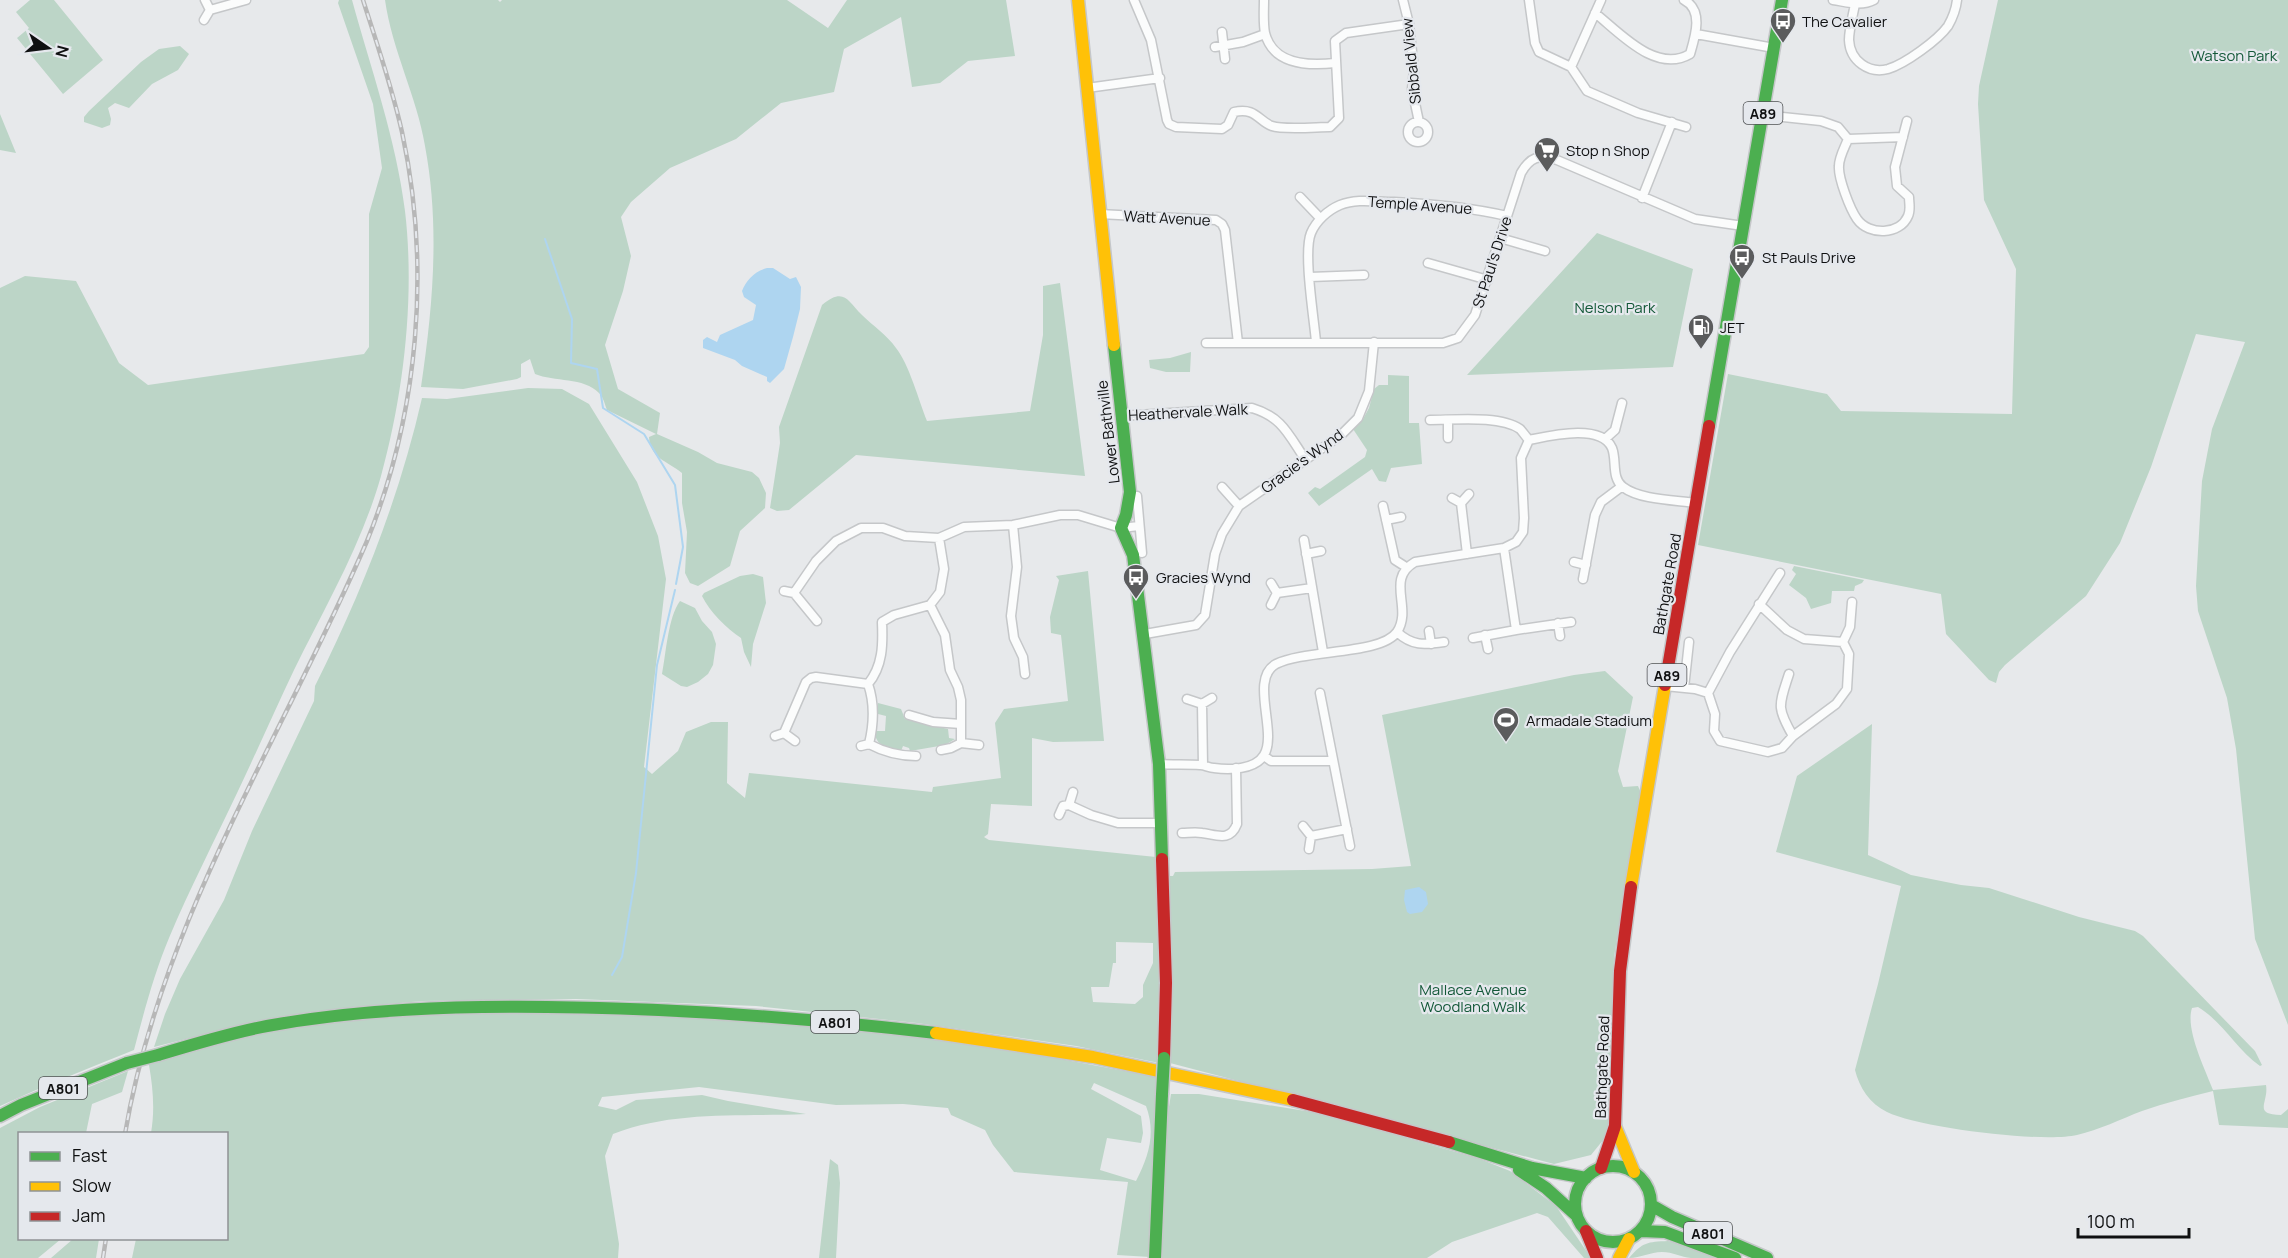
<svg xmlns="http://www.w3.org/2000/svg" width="2288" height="1258" font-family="Manrope,sans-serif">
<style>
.green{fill:#bcd5c7;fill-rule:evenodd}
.water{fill:#aed5f0}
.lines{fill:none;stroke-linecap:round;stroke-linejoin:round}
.stream{stroke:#aed5f0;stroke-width:2}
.street-casing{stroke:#c5c7c9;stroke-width:11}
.fast-casing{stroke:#c5c7c9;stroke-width:15}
.slow-casing{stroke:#c5c7c9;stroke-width:15}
.jam-casing{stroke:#c5c7c9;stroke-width:15}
.street{stroke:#fbfcfc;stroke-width:8}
.fast{stroke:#4caf50;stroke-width:12}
.slow{stroke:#ffc107;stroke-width:12}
.jam{stroke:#c62828;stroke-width:12}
.rail-casing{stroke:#b7b7b7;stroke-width:4.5}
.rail{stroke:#e5e8ed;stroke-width:2;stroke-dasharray:7;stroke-linecap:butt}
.fast-bridge-casing{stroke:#c5c7c9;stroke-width:15;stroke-linecap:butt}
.fast-bridge{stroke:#4caf50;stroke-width:12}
.labels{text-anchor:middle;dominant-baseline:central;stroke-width:4.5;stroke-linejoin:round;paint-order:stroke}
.shield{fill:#e5e8ed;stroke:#4f5153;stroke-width:1.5}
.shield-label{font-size:14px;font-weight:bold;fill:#0f1011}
.poi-label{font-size:15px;fill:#0f1011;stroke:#e5e8ed;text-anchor:start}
.park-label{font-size:15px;fill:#135838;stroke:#e5e8ed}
.street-label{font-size:15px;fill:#0f1011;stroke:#e5e8ed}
</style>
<rect width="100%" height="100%" fill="#e7e9eb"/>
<!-- green -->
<path class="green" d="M 30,0 L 54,0 L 103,60 L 63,94 L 17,38 L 29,28 L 16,12 Z
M 339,0 L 352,0 C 371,69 396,139 405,211 C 415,296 404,393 381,476 C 362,544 325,607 294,670 C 275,710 257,751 238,791 C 215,840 190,888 169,938 C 154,974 144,1012 134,1050 C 89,1068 44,1086 0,1106 L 0,288 L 25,276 L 76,281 L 119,363 L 148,385 L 364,354 L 369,347 L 369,214 L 382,168 L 373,104 L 338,3 Z
M 385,0 L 498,0 L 500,2 L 502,0 L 787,0 L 828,28 L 847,0 L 1006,0 L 1015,56 L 968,61 L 940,83 L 912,87 L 901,17 L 844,49 L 834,92 L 781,103 L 736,139 L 670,168 L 631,202 L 621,217 L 631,256 L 623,291 L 605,345 L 618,389 L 660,413 L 657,434 L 698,452 L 717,463 L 752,472 L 759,478 L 766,493 L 765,508 L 740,531 L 730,566 L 698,586 L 690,583 L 685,573 L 687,532 L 682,503 L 682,473 C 667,461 650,458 649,437 L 656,434 L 607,410 C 605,405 603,396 599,393 C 584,377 554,382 535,374 L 530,359 L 521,364 L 521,377 L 517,379 L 463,389 L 421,387 C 433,307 440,226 425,146 C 417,97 392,50 385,0 Z
M 1998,0 L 2288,0 L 2288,1025 L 2255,939 L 2236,749 L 2227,698 L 2198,611 L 2196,586 L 2202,481 L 2212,429 L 2245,342 L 2196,334 L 2151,467 L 2120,543 L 2086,596 L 2005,665 L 1999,672 L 1996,683 L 1989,680 L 1946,634 L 1941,594 L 1698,545 L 1728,374 L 1827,394 L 1841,411 L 2012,414 L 2016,269 L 1984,200 L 1978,104 L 1979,86 Z
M 180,46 L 189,54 L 178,70 L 152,84 L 129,108 L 115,103 L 108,108 L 111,119 L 110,125 L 102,128 L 84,122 L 84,117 L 89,111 L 141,62 L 159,49 Z
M 0,114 L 16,153 L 0,150 Z
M 1597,233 L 1693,269 L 1673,367 L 1467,375 Z
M 1060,283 L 1085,476 L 856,455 L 789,510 L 777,511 L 770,508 L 780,443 L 779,427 L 822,305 C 844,287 847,300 862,315 C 873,326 887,335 896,348 C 909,364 919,401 927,421 L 1030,411 L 1043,335 L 1043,286 Z
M 1191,352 L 1190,372 L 1166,372 L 1150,368 L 1149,360 L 1170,358 Z
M 1388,375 L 1409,376 L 1409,423 L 1419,423 L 1422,464 L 1391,468 L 1386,482 L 1379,481 L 1372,469 L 1319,506 L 1308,493 L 1315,487 L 1320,489 L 1365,457 L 1367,450 L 1353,429 L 1363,419 L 1369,408 L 1374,389 L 1379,385 L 1388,385 Z
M 528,388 L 562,389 L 589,404 L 637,482 L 658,536 L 666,579 L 644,767 L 652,774 L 678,751 L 686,732 L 711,722 L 728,722 L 727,783 L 745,798 L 749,773 L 932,792 L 933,787 L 1001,778 L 995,723 L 1004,709 L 1068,701 L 1061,635 L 1051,633 L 1050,617 L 1059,580 L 1056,576 L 1088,571 L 1104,741 L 1053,742 L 1032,738 L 1032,806 L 991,804 L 988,834 L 984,837 L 989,840 L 1156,857 C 1159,926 1160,994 1159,1063 L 1076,1046 L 917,1023 L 756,1006 L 576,999 L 423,1001 L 353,1007 L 246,1024 L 154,1047 L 165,1014 L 180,979 L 224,900 L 252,831 L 314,701 L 315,686 C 361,594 399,499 422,398 L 447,399 ZM 1116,942 L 1153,943 L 1153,963 L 1143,985 L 1143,997 L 1135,1004 L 1093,1002 L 1091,987 L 1109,987 L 1113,963 L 1116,963 Z
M 1794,566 L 1864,580 L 1862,583 L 1855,586 L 1854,591 L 1832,591 L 1831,603 L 1811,609 L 1806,598 L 1789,585 L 1796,574 L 1792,570 Z
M 753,574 L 763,577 L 766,603 L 753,644 L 751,667 L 744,652 L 741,638 C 726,628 710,612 702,596 L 704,593 L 740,576 Z
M 680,601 L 695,608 L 702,621 L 712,632 L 716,644 L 713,665 L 708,674 L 698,682 L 687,687 L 681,686 L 662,674 C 666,654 668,617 680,601 Z
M 1605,671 L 1633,697 L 1618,771 L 1623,787 L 1638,786 L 1641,793 L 1614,957 L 1608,1134 L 1591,1155 L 1554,1164 L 1170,1063 L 1162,876 L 1173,876 L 1175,872 L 1372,869 L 1411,866 L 1382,715 L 1574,675 Z
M 878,703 L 901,709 L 905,719 L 948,729 L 949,738 L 955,739 L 945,745 L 910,751 L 909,748 L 903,746 L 901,751 C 888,747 875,747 875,731 L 885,731 L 886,716 L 878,714 Z
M 1872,724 L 1868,855 L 1911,875 L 1961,885 L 1989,888 L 2079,917 L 2135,931 L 2143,936 L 2255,1051 L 2262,1065 L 2260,1066 C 2236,1049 2223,1022 2198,1007 L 2192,1008 C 2185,1029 2205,1069 2213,1090 L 2266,1085 C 2269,1103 2252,1114 2281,1115 L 2288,1109 L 2288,1128 L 2219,1125 L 2213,1091 C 2189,1097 2165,1103 2142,1111 C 2121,1119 2099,1130 2077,1135 C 2043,1143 1919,1128 1887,1112 C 1870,1104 1859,1087 1855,1070 L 1878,984 L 1901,886 L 1776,852 L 1797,776 Z
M 508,1011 L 689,1016 L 863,1030 L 1001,1048 L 1157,1077 L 1150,1257 L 1117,1255 L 1128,1182 L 1014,1172 L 993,1145 L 985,1130 L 951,1115 L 948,1108 L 903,1104 L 836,1105 L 699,1087 L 602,1097 L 598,1106 L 616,1110 L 636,1100 L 702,1095 L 728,1101 L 806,1114 C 742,1117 674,1110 613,1134 L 605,1156 L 619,1244 L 618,1258 L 132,1258 L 136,1239 L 226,1238 L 226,1134 L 151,1133 C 155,1110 153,1088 149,1065 L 153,1061 C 223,1039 296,1024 370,1019 C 416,1015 462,1013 508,1011 ZM 1094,1083 L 1146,1106 C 1156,1133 1149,1156 1136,1181 L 1100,1170 L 1107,1138 L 1141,1143 L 1143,1133 L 1141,1116 L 1091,1089 Z
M 128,1071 L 122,1092 L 92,1104 L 86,1133 L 20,1134 L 20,1238 L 61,1239 L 38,1258 L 0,1258 L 0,1128 L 40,1107 Z
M 1171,1094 L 1199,1094 L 1324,1114 L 1480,1159 L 1510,1171 L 1556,1206 L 1591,1258 L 1584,1258 L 1548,1217 L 1537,1213 L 1452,1242 L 1427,1258 L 1162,1258 L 1168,1113 Z
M 830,1159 L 838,1165 L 840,1183 L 836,1258 L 819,1258 Z
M 73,1239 L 99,1239 L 96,1258 L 51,1258 Z
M 1668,1241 L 1690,1246 L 1721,1258 C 1711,1258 1701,1258 1691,1258 C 1681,1257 1673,1252 1662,1252 C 1650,1252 1641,1258 1629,1258 C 1643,1242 1647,1242 1668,1241 Z"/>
<!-- water -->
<path class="water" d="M 767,268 L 773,268 L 790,279 L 796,277 L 801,287 L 800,309 L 793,337 L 784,369 L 770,383 L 767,381 L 767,377 L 742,366 L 735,360 L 703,348 L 703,340 L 707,337 L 717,342 L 720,335 L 753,320 L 756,305 L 744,297 L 742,291 C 746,280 755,271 767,268 Z
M 1419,887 L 1426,892 L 1428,904 L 1422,912 L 1410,914 L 1407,912 L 1404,900 L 1405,890 Z"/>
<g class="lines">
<!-- stream -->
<path class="stream" d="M 545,239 L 572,319 L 571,363 L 597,369 L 603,408 L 644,434 L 675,485 L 683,547 L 676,584
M 612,975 L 622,957 L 636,873 L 657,665 L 675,590"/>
<!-- street casing -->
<g class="street-casing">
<path id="street" d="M 205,0 L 210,10
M 1134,0 L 1151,40 L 1167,120 L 1169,124 L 1176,127 L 1222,129 L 1228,125 L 1234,112 C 1256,107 1258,121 1272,126 C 1283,130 1317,127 1330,127 L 1339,118 L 1335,41 L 1346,33 L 1409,24
M 1264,0 C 1264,10 1263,23 1265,33 C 1273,65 1308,66 1335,63
M 1403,0 L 1409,24 L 1414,70 L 1412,89 L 1419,122
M 1529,0 L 1535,43 L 1539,52 L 1571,67 L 1587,91 L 1638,113 L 1686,127
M 1833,0 C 1847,2 1861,7 1874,0
M 1855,4 C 1853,15 1849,29 1849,40 C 1850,61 1869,74 1888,69 C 1905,64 1938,40 1948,26 C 1952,19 1956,9 1957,0
M 210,10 L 246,0
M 1595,13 C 1620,33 1656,74 1690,54 C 1695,37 1704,10 1684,0
M 204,20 L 210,10
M 1222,32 L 1225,59
M 1696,34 L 1774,48
M 1215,47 L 1243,42 L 1265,34
M 1571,67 L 1601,0
M 1087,88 L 1160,78
M 1763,115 L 1821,121 L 1838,127 L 1848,139 L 1903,137
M1408 132a10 10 0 1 1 20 0a10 10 0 1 1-20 0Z
M 1848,139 C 1845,147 1839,157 1839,166 C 1838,178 1850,209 1857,219 C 1869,236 1900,235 1908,216 C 1911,210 1909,203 1909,197 L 1897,186 L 1895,167 L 1907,121
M 1300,197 L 1320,218
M 1642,198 L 1672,122
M 1099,214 L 1216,220 L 1222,224 L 1225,230 L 1238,343
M 1500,238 L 1545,251
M 1428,263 L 1488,280
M 1310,277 L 1364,275
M 1316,342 C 1314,318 1303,252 1311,233 C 1316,221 1328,210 1340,205 C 1357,198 1376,202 1394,202 C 1432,204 1469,207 1507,216
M 1206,343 L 1443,343 L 1458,338 L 1475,315 L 1521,173 C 1530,157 1539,154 1557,160 L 1695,219 L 1743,226
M 1121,416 L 1252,408 C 1282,417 1288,434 1305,459
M 1430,420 C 1454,420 1500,415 1520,429 C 1523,432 1526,437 1529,440
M 1448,438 L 1448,420
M 1605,439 L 1615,430 L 1622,403
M 1222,487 L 1239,506
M 1137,496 L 1142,553
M 1452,498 L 1461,503 L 1469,494
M 1461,503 L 1467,554
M 1383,506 L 1395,560 L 1406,567
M 1386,520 L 1401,517
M 1013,525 L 1017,567 L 1011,616 L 1014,638 L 1023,657 L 1025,674
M 1304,540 L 1323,652
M 1306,554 L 1321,551
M 1574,562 L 1586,565
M 1583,579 L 1595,515 L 1601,502 L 1621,487
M 1271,583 L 1277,593
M 784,591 L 794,593 L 816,561 L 836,541 L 861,528 L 883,528 L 905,536 L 939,538
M 794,593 L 817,621
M 1759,604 L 1787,630 L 1804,639 L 1843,642
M 930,605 L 945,635 L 950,670 L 958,687 L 961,700 L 961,743
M 1271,605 L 1277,593 L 1312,588
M 1558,623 L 1560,636
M 1516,630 L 1571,622
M 1429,631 L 1431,644
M 1397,632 C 1412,646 1424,645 1444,642
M 1145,634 L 1196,625 L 1205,615 L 1215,554 L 1222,534 L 1239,506 L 1341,435 L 1358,418 L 1369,391 L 1374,342
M 1485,635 L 1488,649
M 1473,638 L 1516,630 L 1504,548
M 1843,642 L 1850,627 L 1852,602
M 1789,674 C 1779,705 1776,707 1793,736
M 868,684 C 883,666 883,644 882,622 L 894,615 L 930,605 L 940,592 L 944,569 L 939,538 L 964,527 L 1013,525 L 1060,515 L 1078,515 L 1121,528 L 1139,526
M 868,684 C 875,704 874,723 869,744
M 1665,686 L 1695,689 L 1708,693 L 1715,714 L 1714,731 L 1720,741 L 1768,752 L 1782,748 L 1793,736 L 1836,704 L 1847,689 L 1849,654 L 1843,642
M 1684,688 L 1689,642
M 1320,693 L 1350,846
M 1708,693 L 1730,652 L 1780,573
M 1187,699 L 1202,704 L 1203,765
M 1202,704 L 1212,698
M 909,715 L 933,722 L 961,724
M 775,736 L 784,733
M 795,741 L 784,733 L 806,682 L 811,678 L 816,677 L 868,684
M 861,746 L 869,744 C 884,752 899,756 916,756
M 941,750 L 951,748 L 961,743 L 979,745
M 1264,756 L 1271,761 L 1333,761
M 1159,764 C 1173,765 1187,764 1200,765 C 1205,765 1209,768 1214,768 C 1229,770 1255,770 1264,755 C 1278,732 1249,679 1276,664 C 1306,649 1381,655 1397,632 C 1413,608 1385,579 1415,562 L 1504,548 L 1516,542 L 1523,532 L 1524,518 L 1521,458 L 1529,440 C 1549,436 1601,423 1612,448 C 1617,460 1611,478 1623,487 C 1640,500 1675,500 1696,503
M 1069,805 L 1091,815 L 1118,823 L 1161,823
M 1059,815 L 1063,806 L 1069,805 L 1073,792
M 1303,826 L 1311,836 L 1309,849
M 1182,833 C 1188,833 1196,832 1202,833 C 1217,835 1230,842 1237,824 L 1236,768
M 1311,836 L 1347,829"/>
</g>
<!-- fast casing -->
<g class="fast-casing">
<path id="fast" d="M 1114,345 L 1130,492 L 1126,515 L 1121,528 L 1133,555 L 1159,764 L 1162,859
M 1709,426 L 1782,0
M 158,1055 C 194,1044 230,1033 267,1026 C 359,1009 454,1006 547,1007 C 677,1008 807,1018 936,1033
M 0,1116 L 21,1105 L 127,1063
M 1449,1142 L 1532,1168 L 1586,1178
M1575 1204a38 38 0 1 1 76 0a38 38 0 1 1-76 0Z
M 1519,1170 L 1546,1188 L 1577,1216
M 1651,1205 L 1672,1217 L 1767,1258
M 1641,1231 L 1665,1232 L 1735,1258
M 1155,1258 L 1162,1094"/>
</g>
<!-- slow casing -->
<g class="slow-casing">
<path id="slow" d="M 1078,0 L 1114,345
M 1631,887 L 1665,685
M 936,1033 L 1093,1057 L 1293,1100
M 1615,1126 L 1634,1172
M 1619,1258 L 1629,1239"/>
</g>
<!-- jam casing -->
<g class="jam-casing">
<path id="jam" d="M 1665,685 L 1709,426
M 1162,859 L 1166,983 L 1164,1058
M 1293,1100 L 1449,1142
M 1601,1168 L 1615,1126 L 1620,971 L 1631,887
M 1586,1231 L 1597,1258"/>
</g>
<!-- street -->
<use href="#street" class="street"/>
<!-- fast -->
<use href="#fast" class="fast"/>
<!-- slow -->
<use href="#slow" class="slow"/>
<!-- jam -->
<use href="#jam" class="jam"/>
<!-- rail casing -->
<g class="rail-casing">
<path id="rail" d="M 125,1134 C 161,920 283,737 367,541 C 419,413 431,266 402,132 C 392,87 377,44 363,0
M 103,1258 L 106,1238"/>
</g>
<!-- rail -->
<use href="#rail" class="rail"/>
<!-- fast-bridge casing -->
<g class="fast-bridge-casing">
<path id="fast-bridge" d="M 127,1063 L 158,1055
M 1162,1094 L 1164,1058"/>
</g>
<!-- fast-bridge -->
<use href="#fast-bridge" class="fast-bridge"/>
</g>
<!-- icons -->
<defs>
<g id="bus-pin" transform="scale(1.35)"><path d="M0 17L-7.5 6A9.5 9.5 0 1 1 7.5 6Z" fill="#5b5c5d" stroke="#e5e8ed"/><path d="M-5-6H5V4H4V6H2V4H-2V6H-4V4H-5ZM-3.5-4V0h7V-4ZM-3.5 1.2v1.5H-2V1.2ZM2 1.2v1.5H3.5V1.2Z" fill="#fff"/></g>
<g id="supermarket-pin" transform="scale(1.35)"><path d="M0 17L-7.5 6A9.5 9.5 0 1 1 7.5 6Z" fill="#5b5c5d" stroke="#e5e8ed"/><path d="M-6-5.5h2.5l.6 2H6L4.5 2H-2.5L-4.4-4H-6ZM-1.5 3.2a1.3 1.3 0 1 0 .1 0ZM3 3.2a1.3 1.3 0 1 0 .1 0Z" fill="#fff"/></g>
<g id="fuel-pin" transform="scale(1.35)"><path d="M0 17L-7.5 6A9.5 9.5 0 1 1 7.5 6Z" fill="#5b5c5d" stroke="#e5e8ed"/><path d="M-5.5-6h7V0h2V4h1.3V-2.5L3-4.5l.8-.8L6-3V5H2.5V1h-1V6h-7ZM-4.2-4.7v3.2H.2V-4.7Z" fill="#fff"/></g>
<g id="stadium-pin" transform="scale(1.35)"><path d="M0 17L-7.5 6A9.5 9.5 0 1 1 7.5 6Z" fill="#5b5c5d" stroke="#e5e8ed"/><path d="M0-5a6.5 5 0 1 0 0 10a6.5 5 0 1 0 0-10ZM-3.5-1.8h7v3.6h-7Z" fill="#fff"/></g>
</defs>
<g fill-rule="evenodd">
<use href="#bus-pin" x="1783" y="21"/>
<use href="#supermarket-pin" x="1547" y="150"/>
<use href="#bus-pin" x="1742" y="257"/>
<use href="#fuel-pin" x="1701" y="327"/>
<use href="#bus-pin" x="1136" y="577"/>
<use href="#stadium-pin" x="1506" y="720"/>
</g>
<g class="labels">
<!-- shield labels -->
<g class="shield">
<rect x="1743.5" y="102" width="39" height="22" rx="4.5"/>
<rect x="1647.5" y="664" width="39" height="22" rx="4.5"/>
<rect x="811" y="1011" width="48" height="22" rx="4.5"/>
<rect x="39" y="1077" width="48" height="22" rx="4.5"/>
<rect x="1684" y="1222" width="48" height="22" rx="4.5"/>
</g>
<g class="shield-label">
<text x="1763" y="113">A89</text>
<text x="1667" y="675">A89</text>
<text x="835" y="1022">A801</text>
<text x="63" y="1088">A801</text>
<text x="1708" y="1233">A801</text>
</g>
<!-- poi labels -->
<g class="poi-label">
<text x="1802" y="21">The Cavalier</text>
<text x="1566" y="150">Stop n Shop</text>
<text x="1762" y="257">St Pauls Drive</text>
<text x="1720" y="327">JET</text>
<text x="1156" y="577">Gracies Wynd</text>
<text x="1526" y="720">Armadale Stadium</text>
</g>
<!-- park labels -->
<g class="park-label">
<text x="2234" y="55">Watson Park</text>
<text x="1615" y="307">Nelson Park</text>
<text x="1473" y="989">Mallace Avenue<tspan x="1473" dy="17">Woodland Walk</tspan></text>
</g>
<!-- street labels -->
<g class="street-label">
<text transform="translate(1411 61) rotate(-96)">Sibbald View</text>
<text transform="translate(1420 205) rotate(4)">Temple Avenue</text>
<text transform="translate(1167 218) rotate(3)">Watt Avenue</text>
<text transform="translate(1492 262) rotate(-72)">St Paul's Drive</text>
<text transform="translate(1188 412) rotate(-3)">Heathervale Walk</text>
<text transform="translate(1108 432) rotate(-97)">Lower Bathville</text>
<text transform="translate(1302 461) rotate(-36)">Gracie's Wynd</text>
<text transform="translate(1667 584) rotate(-80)">Bathgate Road</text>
<text transform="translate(1602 1067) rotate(-88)">Bathgate Road</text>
</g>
</g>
<!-- legend -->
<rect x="18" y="1132" width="210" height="108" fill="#e5e8ed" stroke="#8f9295" stroke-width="1.5"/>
<rect x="30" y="1152" width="30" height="9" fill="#4caf50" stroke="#8f9295" stroke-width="1.5"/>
<text x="72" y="1162" font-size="18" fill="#0f1011">Fast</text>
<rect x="30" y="1182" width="30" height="9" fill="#ffc107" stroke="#8f9295" stroke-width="1.5"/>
<text x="72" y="1192" font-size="18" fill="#0f1011">Slow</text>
<rect x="30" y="1212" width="30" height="9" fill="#c62828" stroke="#8f9295" stroke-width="1.5"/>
<text x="72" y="1222" font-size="18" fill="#0f1011">Jam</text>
<!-- north arrow -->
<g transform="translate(48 48) rotate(104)" stroke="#e5e8ed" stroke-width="4.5" paint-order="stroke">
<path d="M0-4.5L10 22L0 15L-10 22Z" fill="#0f1011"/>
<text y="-9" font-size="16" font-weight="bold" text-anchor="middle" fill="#0f1011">N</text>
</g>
<!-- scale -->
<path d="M2078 1228v9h111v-9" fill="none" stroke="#0f1011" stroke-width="3"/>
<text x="2087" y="1228" font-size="18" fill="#0f1011" stroke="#e5e8ed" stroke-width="4.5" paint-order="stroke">100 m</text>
</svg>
